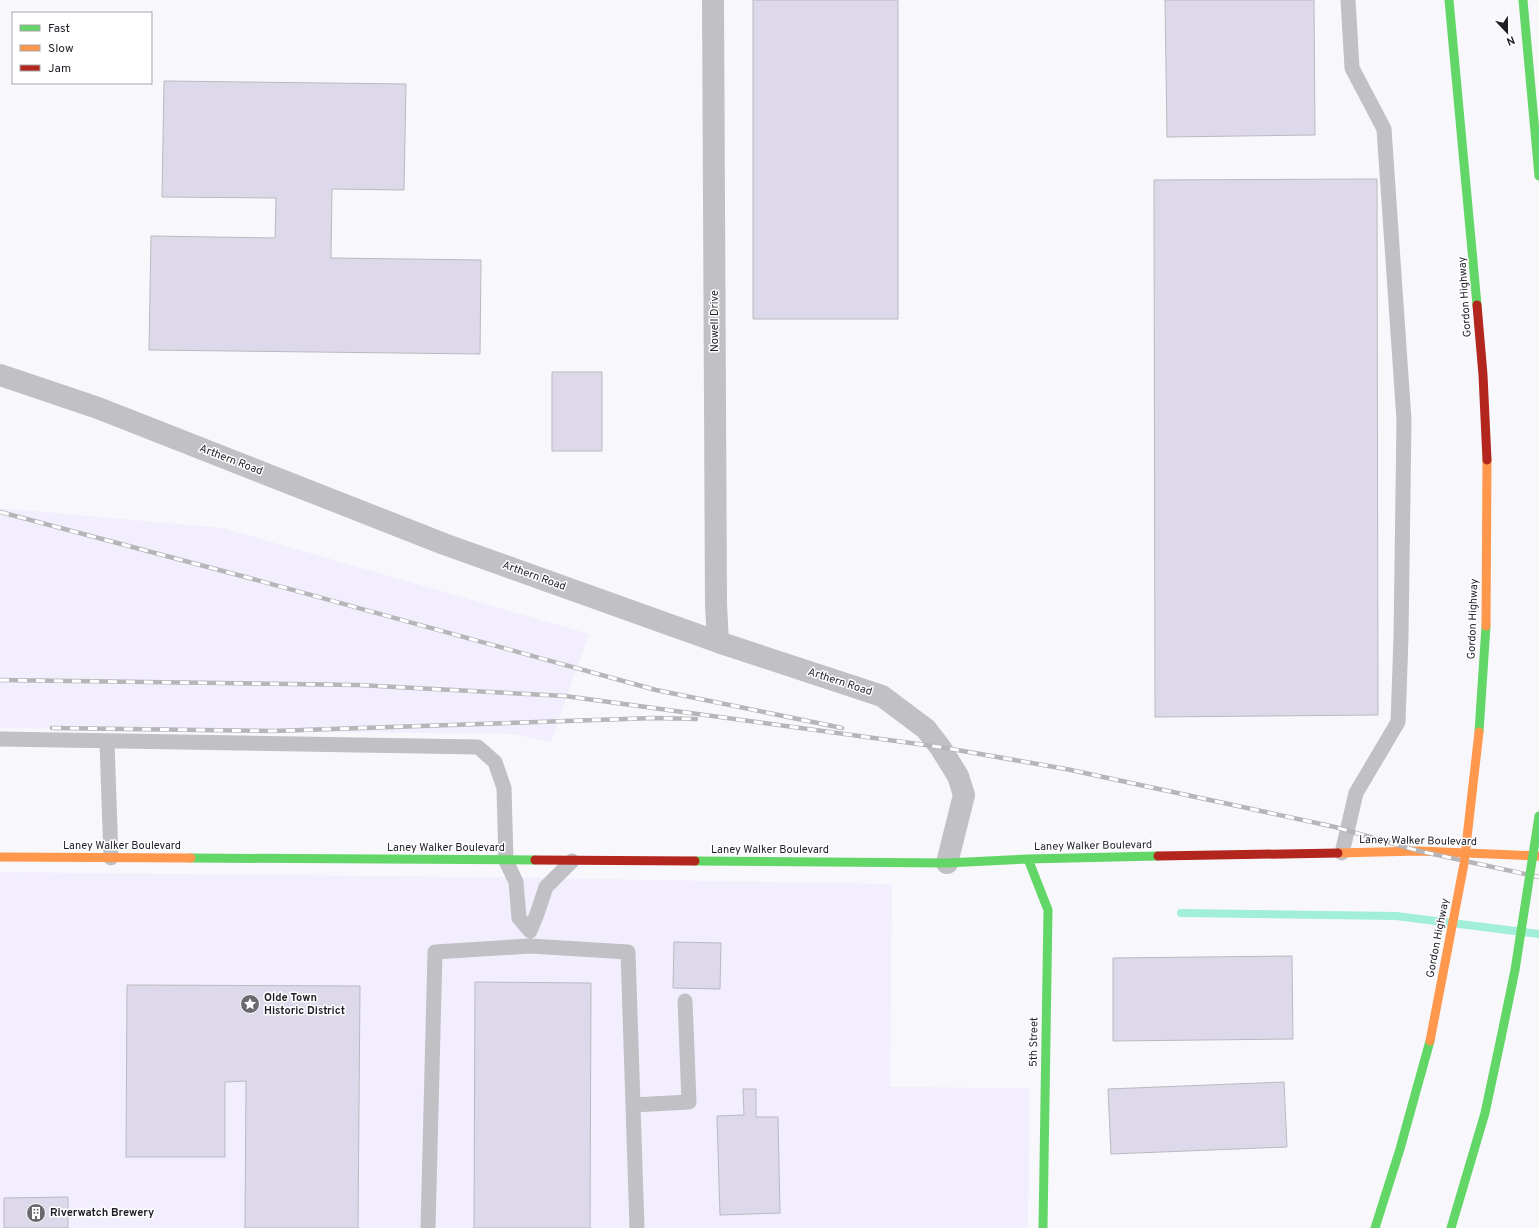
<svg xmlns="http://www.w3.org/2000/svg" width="1539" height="1228" font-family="Overpass,sans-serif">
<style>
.built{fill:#f2eefe}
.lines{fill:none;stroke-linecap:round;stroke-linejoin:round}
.stream{stroke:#a0efd6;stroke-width:8}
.building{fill:#ded9ea;stroke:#bab9bf}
.lane{stroke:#c1c0c4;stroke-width:15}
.street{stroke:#c1c0c4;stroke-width:22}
.fast{stroke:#63d668;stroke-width:9}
.slow{stroke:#ff974d;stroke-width:9}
.jam{stroke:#b3261e;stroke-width:9}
.rail-casing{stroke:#b6b5b8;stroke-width:4.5}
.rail{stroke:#fff;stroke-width:3;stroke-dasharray:9;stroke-linecap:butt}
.fast-bridge{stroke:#63d668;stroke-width:9}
.slow-bridge{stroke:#ff974d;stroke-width:9}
.labels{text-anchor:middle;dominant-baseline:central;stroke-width:3;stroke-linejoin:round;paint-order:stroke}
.street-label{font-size:11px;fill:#1f1d25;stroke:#fff}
.poi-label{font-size:11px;font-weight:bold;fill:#1f1d25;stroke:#fff;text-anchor:start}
</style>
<rect width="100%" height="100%" fill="#f8f7fc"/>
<!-- built -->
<path class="built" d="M 0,508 L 223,528 L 589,634 L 551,742 L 513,734 L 0,728 Z
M 0,872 L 473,877 L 892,884 L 890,1087 L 1030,1088 L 1028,1228 L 0,1228 Z"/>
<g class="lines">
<!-- stream -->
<path class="stream" d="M 1181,913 L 1396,916 L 1539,934"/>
</g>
<!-- building -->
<path class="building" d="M 753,0 L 898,0 L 898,319 L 753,319 Z
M 1165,0 L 1314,0 L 1315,135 L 1167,137 Z
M 164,81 L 406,84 L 404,190 L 332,189 L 331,258 L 481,260 L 480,354 L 149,350 L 151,236 L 275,238 L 276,198 L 162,197 Z
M 1377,179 L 1378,715 L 1155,717 L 1154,180 Z
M 552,372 L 602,372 L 602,451 L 552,451 Z
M 674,942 L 721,943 L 720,989 L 673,988 Z
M 1292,956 L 1293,1039 L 1113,1041 L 1113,958 Z
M 475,982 L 591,983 L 590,1228 L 474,1228 Z
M 127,985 L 360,986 L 358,1228 L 245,1228 L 246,1081 L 225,1082 L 225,1157 L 126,1157 Z
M 1284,1082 L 1287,1147 L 1111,1154 L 1108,1089 Z
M 743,1089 L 756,1089 L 756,1117 L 778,1117 L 780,1213 L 720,1215 L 717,1116 L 744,1115 Z
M 68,1197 L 68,1228 L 4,1228 L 4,1198 Z"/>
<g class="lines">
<!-- lane -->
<path class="lane" d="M 0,739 L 478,747 L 495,762 L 504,788 L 506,861 L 516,882 L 519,918 L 530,931 L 537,914 L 546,887 L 572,861
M 107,742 L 111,858
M 1342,853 L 1356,793 L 1398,722 L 1401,638 L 1404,420 L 1384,129 L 1352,68 L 1348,0
M 633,1105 L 689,1102 L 685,1001
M 428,1228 L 435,952 L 530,946 L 628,952 L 637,1228"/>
<!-- street -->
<path class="street" d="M 713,0 L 716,604 L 718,642
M 0,375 L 98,408 L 444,544 L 718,642 L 882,696 L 926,729 L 940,747 L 958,776 L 964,795 L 947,863"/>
<!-- fast -->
<path class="fast" d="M 1449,0 L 1477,305
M 1523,0 L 1539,176
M 1479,732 L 1486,626
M 191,858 L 535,860
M 1028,859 L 1048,910 L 1043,1228
M 695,861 L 947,863 L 1028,859 L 1158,856
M 1375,1228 L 1400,1149 L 1430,1041
M 1451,1228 L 1485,1113 L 1501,1038"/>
<!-- slow -->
<path class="slow" d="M 1486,626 L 1487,460
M 1338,853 L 1419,851 L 1539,856
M 0,857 L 191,858"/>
<!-- jam -->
<path class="jam" d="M 1477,305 L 1483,375 L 1487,460
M 1158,856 L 1338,853
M 535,860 L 695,861"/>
<!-- rail casing -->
<g class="rail-casing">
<path id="rail" d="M 0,512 L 253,579 L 656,690 L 842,728
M 0,680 L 358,685 L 565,696 L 940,747 L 1066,769 L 1335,827 L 1419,851 L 1539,877
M 52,728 L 273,731 L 654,718 L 696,719"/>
</g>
<!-- rail -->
<use href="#rail" class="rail"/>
<!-- fast-bridge -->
<path class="fast-bridge" d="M 1501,1038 L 1515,970 L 1539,816"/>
<!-- slow-bridge -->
<path class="slow-bridge" d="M 1430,1041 L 1464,864 L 1479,732"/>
</g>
<!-- icons -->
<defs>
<g id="sight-disc" transform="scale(1)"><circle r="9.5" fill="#6b6970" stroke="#fff"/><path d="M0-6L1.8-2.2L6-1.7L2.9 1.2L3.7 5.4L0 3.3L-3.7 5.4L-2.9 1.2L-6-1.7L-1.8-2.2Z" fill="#fff"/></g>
<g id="building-disc" transform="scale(1)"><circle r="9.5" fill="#6b6970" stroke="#fff"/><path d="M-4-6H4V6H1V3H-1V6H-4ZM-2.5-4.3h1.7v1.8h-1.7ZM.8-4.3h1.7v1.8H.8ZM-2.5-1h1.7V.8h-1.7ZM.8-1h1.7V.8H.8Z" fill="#fff"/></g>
</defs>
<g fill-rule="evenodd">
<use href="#sight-disc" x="250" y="1004"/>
<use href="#building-disc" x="36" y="1213"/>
</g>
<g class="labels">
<!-- street labels -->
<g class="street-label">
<text transform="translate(1465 297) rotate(-94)">Gordon Highway</text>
<text transform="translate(715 321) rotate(-90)">Nowell Drive</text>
<text transform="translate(231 460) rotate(21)">Arthern Road</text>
<text transform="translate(534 576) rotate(20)">Arthern Road</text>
<text transform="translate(1473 619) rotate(-88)">Gordon Highway</text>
<text transform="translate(840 682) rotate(18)">Arthern Road</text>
<text transform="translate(1418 841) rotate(1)">Laney Walker Boulevard</text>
<text x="122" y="846">Laney Walker Boulevard</text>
<text transform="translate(1093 846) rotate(-1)">Laney Walker Boulevard</text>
<text x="446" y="848">Laney Walker Boulevard</text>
<text x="770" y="850">Laney Walker Boulevard</text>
<text transform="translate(1438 938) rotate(-79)">Gordon Highway</text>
<text transform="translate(1034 1042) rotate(-89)">5th Street</text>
</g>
<!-- poi labels -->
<g class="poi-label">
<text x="264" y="998">Olde Town<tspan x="264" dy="13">Historic District</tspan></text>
<text x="50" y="1213">Riverwatch Brewery</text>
</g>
</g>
<!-- legend -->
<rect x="12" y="12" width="140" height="72" fill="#ffffff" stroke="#a5a5a8"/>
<rect x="20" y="25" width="20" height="6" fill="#63d668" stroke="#a5a5a8"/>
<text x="48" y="32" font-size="12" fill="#1f1d25">Fast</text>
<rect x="20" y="45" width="20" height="6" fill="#ff974d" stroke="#a5a5a8"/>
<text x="48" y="52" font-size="12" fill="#1f1d25">Slow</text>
<rect x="20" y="65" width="20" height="6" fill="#b3261e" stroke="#a5a5a8"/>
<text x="48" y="72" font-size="12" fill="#1f1d25">Jam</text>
<!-- north arrow -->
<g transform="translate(1507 32) rotate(158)" stroke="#ffffff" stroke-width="3" paint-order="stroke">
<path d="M0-3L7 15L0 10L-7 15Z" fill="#1f1d25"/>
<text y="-6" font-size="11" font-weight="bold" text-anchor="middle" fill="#1f1d25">N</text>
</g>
</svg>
